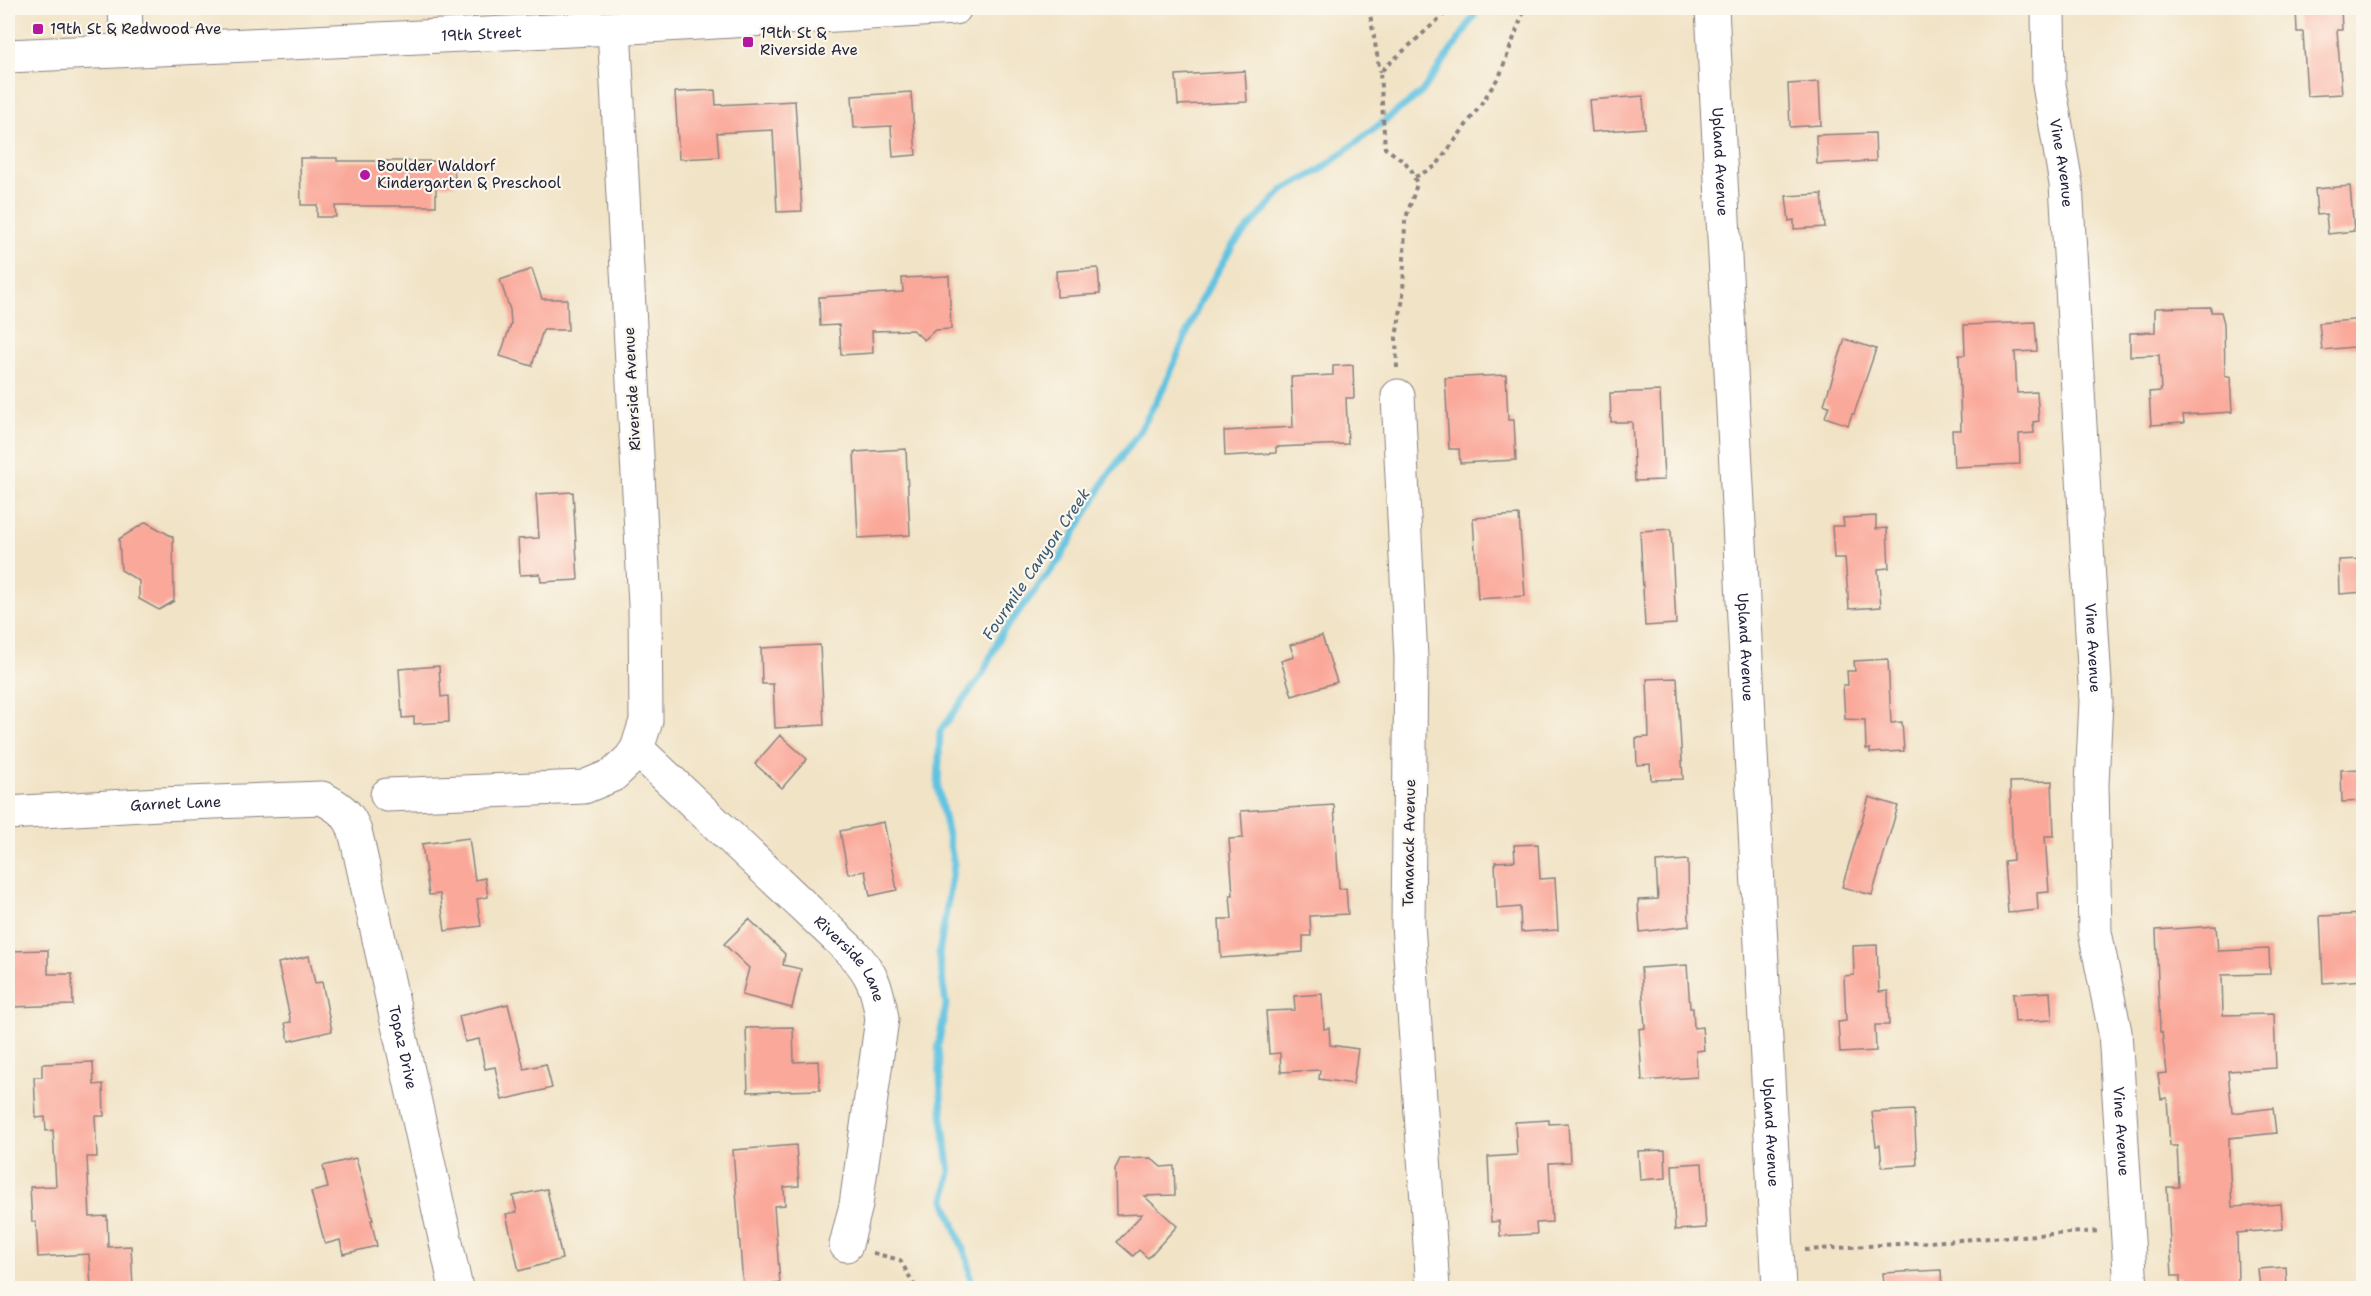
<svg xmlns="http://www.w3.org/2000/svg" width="2371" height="1296" font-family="'Shantell Sans',sans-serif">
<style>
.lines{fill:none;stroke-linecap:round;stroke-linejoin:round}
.stream{stroke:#62c3e1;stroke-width:7}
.building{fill:#faa89a}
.minor-casing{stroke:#8a8280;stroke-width:35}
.path{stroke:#8a8280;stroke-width:4;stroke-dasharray:4.5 4.5;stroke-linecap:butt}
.minor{stroke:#fff;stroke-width:33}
.poi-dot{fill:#b5179e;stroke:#fbf7ec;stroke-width:2}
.labels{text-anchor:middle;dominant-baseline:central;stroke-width:4.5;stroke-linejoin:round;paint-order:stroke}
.poi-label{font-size:15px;fill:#22223b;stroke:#fbf7ec;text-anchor:start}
.street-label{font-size:15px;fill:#22223b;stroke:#fbf7ec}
.water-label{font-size:16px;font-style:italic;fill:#385a75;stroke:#fbf7ec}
</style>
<rect width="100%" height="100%" fill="#fbf7ec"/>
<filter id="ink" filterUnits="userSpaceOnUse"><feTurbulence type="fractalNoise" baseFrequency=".0167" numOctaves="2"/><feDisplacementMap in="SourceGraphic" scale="12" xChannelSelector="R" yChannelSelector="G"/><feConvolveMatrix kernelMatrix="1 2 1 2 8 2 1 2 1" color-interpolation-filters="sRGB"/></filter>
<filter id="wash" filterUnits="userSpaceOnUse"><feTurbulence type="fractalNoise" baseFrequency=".008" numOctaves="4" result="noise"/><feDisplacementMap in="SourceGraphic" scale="24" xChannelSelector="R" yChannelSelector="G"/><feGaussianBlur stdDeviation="1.35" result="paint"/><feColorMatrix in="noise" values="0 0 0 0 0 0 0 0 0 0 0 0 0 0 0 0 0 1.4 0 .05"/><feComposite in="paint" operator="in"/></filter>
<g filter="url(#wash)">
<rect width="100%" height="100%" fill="#f1e3c6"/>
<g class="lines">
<!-- stream -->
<path class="stream" d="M 972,1288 L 968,1262 L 945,1200 L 950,1172 L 943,1126 L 938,1046 L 946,1005 L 939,954 L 954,864 L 938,788 L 940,731 L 982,675 L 1001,634 L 1059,560 L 1107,477 L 1140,431 L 1166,383 L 1200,302 L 1233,245 L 1282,191 L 1319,171 L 1421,93 L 1458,41 L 1479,8"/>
</g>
<g id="blocks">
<!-- building -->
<path class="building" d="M 2296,8 L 2341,8 L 2342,30 L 2337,30 L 2342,94 L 2307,96 L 2303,32 L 2297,32 Z
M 1245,71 L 1247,102 L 1178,105 L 1176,75 Z
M 1819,82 L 1821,125 L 1790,127 L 1788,84 Z
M 715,90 L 716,105 L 795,101 L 802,211 L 777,212 L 773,130 L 717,133 L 719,157 L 679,159 L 675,92 Z
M 911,92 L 916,155 L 893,157 L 891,126 L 854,128 L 852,96 Z
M 1643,96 L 1645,128 L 1592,132 L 1589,100 Z
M 1875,133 L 1876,161 L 1817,164 L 1816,135 Z
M 300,158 L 337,158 L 337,161 L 454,161 L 455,185 L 436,185 L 436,206 L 335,206 L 336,217 L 317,217 L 317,205 L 301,205 Z
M 2350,186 L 2354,231 L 2328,234 L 2326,214 L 2317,215 L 2315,189 Z
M 1822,194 L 1825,227 L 1794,229 L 1794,220 L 1789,221 L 1786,196 Z
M 1098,268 L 1100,294 L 1057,297 L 1056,271 Z
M 532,269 L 542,299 L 567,299 L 568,330 L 543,330 L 532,366 L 500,356 L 511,324 L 510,310 L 500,280 Z
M 949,276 L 951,329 L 935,330 L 924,340 L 913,330 L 872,331 L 873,353 L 841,355 L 839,325 L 820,326 L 819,297 L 903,292 L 902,278 Z
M 2211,307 L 2211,312 L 2221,312 L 2224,323 L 2225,376 L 2230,376 L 2232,412 L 2183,415 L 2184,423 L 2151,425 L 2149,392 L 2161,391 L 2159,355 L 2130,356 L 2130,333 L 2155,332 L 2155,308 Z
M 2364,319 L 2364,346 L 2322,350 L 2319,323 Z
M 2035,322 L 2037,351 L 2015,352 L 2017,393 L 2037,392 L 2039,421 L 2033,422 L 2034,433 L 2019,434 L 2020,464 L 1954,467 L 1952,430 L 1961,430 L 1959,355 L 1965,355 L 1964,325 Z
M 1845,339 L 1876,349 L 1854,414 L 1852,414 L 1848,425 L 1825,417 L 1829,406 L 1824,404 Z
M 1353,365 L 1354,398 L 1346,398 L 1348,444 L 1276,447 L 1276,453 L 1225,456 L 1224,431 L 1293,427 L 1291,377 L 1333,375 L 1333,366 Z
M 1506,375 L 1508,420 L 1514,420 L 1516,460 L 1460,463 L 1459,449 L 1449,449 L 1445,378 Z
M 1660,391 L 1664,480 L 1635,481 L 1632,422 L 1611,422 L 1610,393 Z
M 906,449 L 910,535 L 858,538 L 854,452 Z
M 573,492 L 578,580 L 541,582 L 540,574 L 520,575 L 518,539 L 539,538 L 536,494 Z
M 1519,515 L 1525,596 L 1478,599 L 1473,518 Z
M 1876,516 L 1876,529 L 1887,528 L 1889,568 L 1878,569 L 1881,607 L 1849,609 L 1845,558 L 1834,558 L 1832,526 L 1844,526 L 1843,518 Z
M 146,522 L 173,537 L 174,601 L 159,610 L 139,599 L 139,581 L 121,570 L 119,539 Z
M 1671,529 L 1676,624 L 1645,626 L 1640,531 Z
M 2364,559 L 2364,592 L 2340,594 L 2339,560 Z
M 1322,636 L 1337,682 L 1292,696 L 1281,661 L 1294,657 L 1290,645 Z
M 820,645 L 824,725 L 775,728 L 773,684 L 762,684 L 761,648 Z
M 1888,659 L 1891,723 L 1902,722 L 1904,751 L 1870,753 L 1870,749 L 1866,749 L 1865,720 L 1845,719 L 1843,685 L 1848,685 L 1847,671 L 1855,671 L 1854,661 Z
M 439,666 L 441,697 L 448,696 L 449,722 L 414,724 L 414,717 L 402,718 L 399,669 Z
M 1677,678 L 1683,779 L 1651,780 L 1650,764 L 1637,765 L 1636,738 L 1649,737 L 1647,679 Z
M 780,735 L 807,759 L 782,788 L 755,764 Z
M 2364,769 L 2364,801 L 2342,802 L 2341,770 Z
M 2052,781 L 2054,836 L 2045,836 L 2049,892 L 2037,893 L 2038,910 L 2008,913 L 2004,861 L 2013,860 L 2010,782 Z
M 1869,797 L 1898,806 L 1872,895 L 1842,887 Z
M 1334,805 L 1339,889 L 1346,888 L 1348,914 L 1310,916 L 1311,936 L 1303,936 L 1303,952 L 1221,958 L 1219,919 L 1232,919 L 1230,895 L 1233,895 L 1229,839 L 1243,838 L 1241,811 Z
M 884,822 L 897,890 L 870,896 L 865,871 L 848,874 L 840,831 Z
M 469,838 L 475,880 L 485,878 L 488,897 L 477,899 L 481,926 L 445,931 L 440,894 L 429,895 L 422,844 Z
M 1538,844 L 1540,879 L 1555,878 L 1558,930 L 1521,932 L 1520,907 L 1497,909 L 1495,862 L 1515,861 L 1514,845 Z
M 1688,860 L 1689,926 L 1640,932 L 1638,900 L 1658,899 L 1656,862 Z
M 2364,914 L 2364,980 L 2323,983 L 2320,916 Z
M 749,919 L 785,954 L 783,965 L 801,969 L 792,1008 L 742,995 L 749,968 L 724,944 Z
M 2216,926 L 2218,951 L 2269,949 L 2270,974 L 2222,975 L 2223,1015 L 2274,1014 L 2276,1068 L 2228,1071 L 2232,1113 L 2273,1108 L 2276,1133 L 2229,1138 L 2229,1157 L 2232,1207 L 2281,1204 L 2283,1229 L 2237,1233 L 2238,1284 L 2222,1284 L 2222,1288 L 2196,1288 L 2196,1286 L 2180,1287 L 2180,1276 L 2172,1276 L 2167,1187 L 2179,1187 L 2177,1146 L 2170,1146 L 2167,1098 L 2161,1099 L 2158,1074 L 2167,1073 L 2162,1032 L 2160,1032 L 2156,930 Z
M 1877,945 L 1879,992 L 1888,991 L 1889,1025 L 1875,1025 L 1876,1051 L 1840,1053 L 1838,1022 L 1846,1021 L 1844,976 L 1854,975 L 1853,946 Z
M 48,950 L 48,974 L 72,974 L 73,1005 L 11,1007 L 10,951 Z
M 309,956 L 315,983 L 322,982 L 332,1031 L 289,1041 L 285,1023 L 291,1022 L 278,963 Z
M 1687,965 L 1690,1008 L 1693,1008 L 1694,1028 L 1702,1027 L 1704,1050 L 1696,1051 L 1697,1077 L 1642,1081 L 1639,1029 L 1645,1028 L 1641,968 Z
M 2050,992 L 2052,1020 L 2015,1022 L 2013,994 Z
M 1322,994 L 1324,1029 L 1329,1028 L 1330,1045 L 1358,1049 L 1353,1084 L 1319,1079 L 1320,1070 L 1281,1072 L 1280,1053 L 1269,1054 L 1266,1011 L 1295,1010 L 1294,996 Z
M 508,1004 L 524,1069 L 546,1064 L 552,1088 L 502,1100 L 495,1067 L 485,1069 L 479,1039 L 465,1042 L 459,1016 Z
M 793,1027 L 794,1062 L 818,1061 L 820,1090 L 748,1092 L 746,1028 Z
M 93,1062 L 94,1085 L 103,1084 L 104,1116 L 95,1116 L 97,1157 L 87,1157 L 90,1217 L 107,1216 L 108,1247 L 131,1246 L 133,1288 L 91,1288 L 89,1254 L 38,1257 L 36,1222 L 32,1222 L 30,1187 L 56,1186 L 53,1130 L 46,1131 L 45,1117 L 36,1118 L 34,1077 L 42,1077 L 42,1064 Z
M 1914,1110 L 1917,1165 L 1882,1167 L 1880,1145 L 1876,1146 L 1872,1112 Z
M 1549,1120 L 1549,1124 L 1568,1123 L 1570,1162 L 1549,1163 L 1552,1222 L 1536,1223 L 1537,1234 L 1500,1236 L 1499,1221 L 1491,1222 L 1488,1157 L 1517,1155 L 1515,1122 Z
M 796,1145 L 799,1186 L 784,1187 L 785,1205 L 774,1206 L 780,1283 L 743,1286 L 733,1150 Z
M 1665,1150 L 1666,1178 L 1640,1180 L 1638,1151 Z
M 356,1158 L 373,1220 L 371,1220 L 377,1246 L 343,1254 L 340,1240 L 325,1244 L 311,1192 L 328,1188 L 323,1166 Z
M 1151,1158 L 1161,1167 L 1174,1166 L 1175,1195 L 1144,1196 L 1177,1226 L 1148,1258 L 1139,1250 L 1133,1256 L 1117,1242 L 1142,1214 L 1116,1215 L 1115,1169 L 1120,1159 Z
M 1702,1163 L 1706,1228 L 1675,1230 L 1672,1165 Z
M 547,1189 L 562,1259 L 519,1271 L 506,1214 L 517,1212 L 513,1196 Z
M 2286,1267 L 2287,1288 L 2260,1288 L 2258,1269 Z
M 1941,1270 L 1942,1288 L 1884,1288 L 1883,1273 Z"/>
</g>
</g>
<g filter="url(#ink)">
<use href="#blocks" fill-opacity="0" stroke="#8a8280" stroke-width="1.5"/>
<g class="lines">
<!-- minor casing -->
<g class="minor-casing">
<g id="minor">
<path d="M 125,8 L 127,50"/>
<path id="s1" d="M 1712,8 L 1779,1288"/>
<path id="s2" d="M 2048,8 L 2049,85 L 2066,184 L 2096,701 L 2092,784 L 2095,932 L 2115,1032 L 2131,1288"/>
<path id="s3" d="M 8,56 L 614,28 L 955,8"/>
<path d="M 1398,396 L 1411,658 L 1408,924 L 1433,1288"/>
<path id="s4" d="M 637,749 L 852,952 C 873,974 878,990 882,1019 L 856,1205 L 846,1245"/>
<path d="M 387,795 L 584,787 L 613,775 L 630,759 L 637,749 L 646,721 L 645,605 L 614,28"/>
<path id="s5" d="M 8,813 L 159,804 L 322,798 C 356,815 354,827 362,862 L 456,1288"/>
</g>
</g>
<!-- path -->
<path class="path" d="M 1369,8 L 1380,72
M 1415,177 L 1436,166 L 1475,113 L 1500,75 L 1525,8
M 1397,368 L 1396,337 L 1403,298 L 1405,221 L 1417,184 L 1412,171 L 1405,162 L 1385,148 L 1380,72 L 1451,8
M 1805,1250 L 2099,1231
M 873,1253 L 900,1260 L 916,1288"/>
<!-- minor -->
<use href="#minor" class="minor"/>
</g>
</g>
<!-- markers -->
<g class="poi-dot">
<rect x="32" y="23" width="12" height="12" rx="3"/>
<rect x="742" y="36" width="12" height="12" rx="3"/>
<circle cx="365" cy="175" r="6"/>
</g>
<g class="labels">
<!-- poi labels -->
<g class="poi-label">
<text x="50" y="29">19th St &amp; Redwood Ave</text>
<text x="760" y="33">19th St &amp;<tspan x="760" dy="17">Riverside Ave</tspan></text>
<text x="377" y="166">Boulder Waldorf<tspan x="377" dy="17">Kindergarten &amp; Preschool</tspan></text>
</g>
<!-- street labels -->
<g class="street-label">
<text stroke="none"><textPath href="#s3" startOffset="474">19th Street</textPath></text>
<text stroke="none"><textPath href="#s1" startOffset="154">Upland Avenue</textPath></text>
<text stroke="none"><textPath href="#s2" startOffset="156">Vine Avenue</textPath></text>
<text transform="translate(632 389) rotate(-93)">Riverside Avenue</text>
<text stroke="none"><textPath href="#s1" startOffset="640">Upland Avenue</textPath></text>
<text stroke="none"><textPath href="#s2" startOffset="642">Vine Avenue</textPath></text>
<text stroke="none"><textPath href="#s5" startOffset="168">Garnet Lane</textPath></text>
<text transform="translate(1409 843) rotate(-89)">Tamarack Avenue</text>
<text stroke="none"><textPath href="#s4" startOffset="300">Riverside Lane</textPath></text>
<text stroke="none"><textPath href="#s5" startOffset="584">Topaz Drive</textPath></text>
<text stroke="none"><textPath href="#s2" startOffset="1128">Vine Avenue</textPath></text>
<text stroke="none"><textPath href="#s1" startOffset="1126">Upland Avenue</textPath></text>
</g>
<!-- water labels -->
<g class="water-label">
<text transform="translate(1036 564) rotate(-56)">Fourmile Canyon Creek</text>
</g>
</g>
<!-- margin -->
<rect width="2371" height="1296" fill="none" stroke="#fbf7ec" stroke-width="30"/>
</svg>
